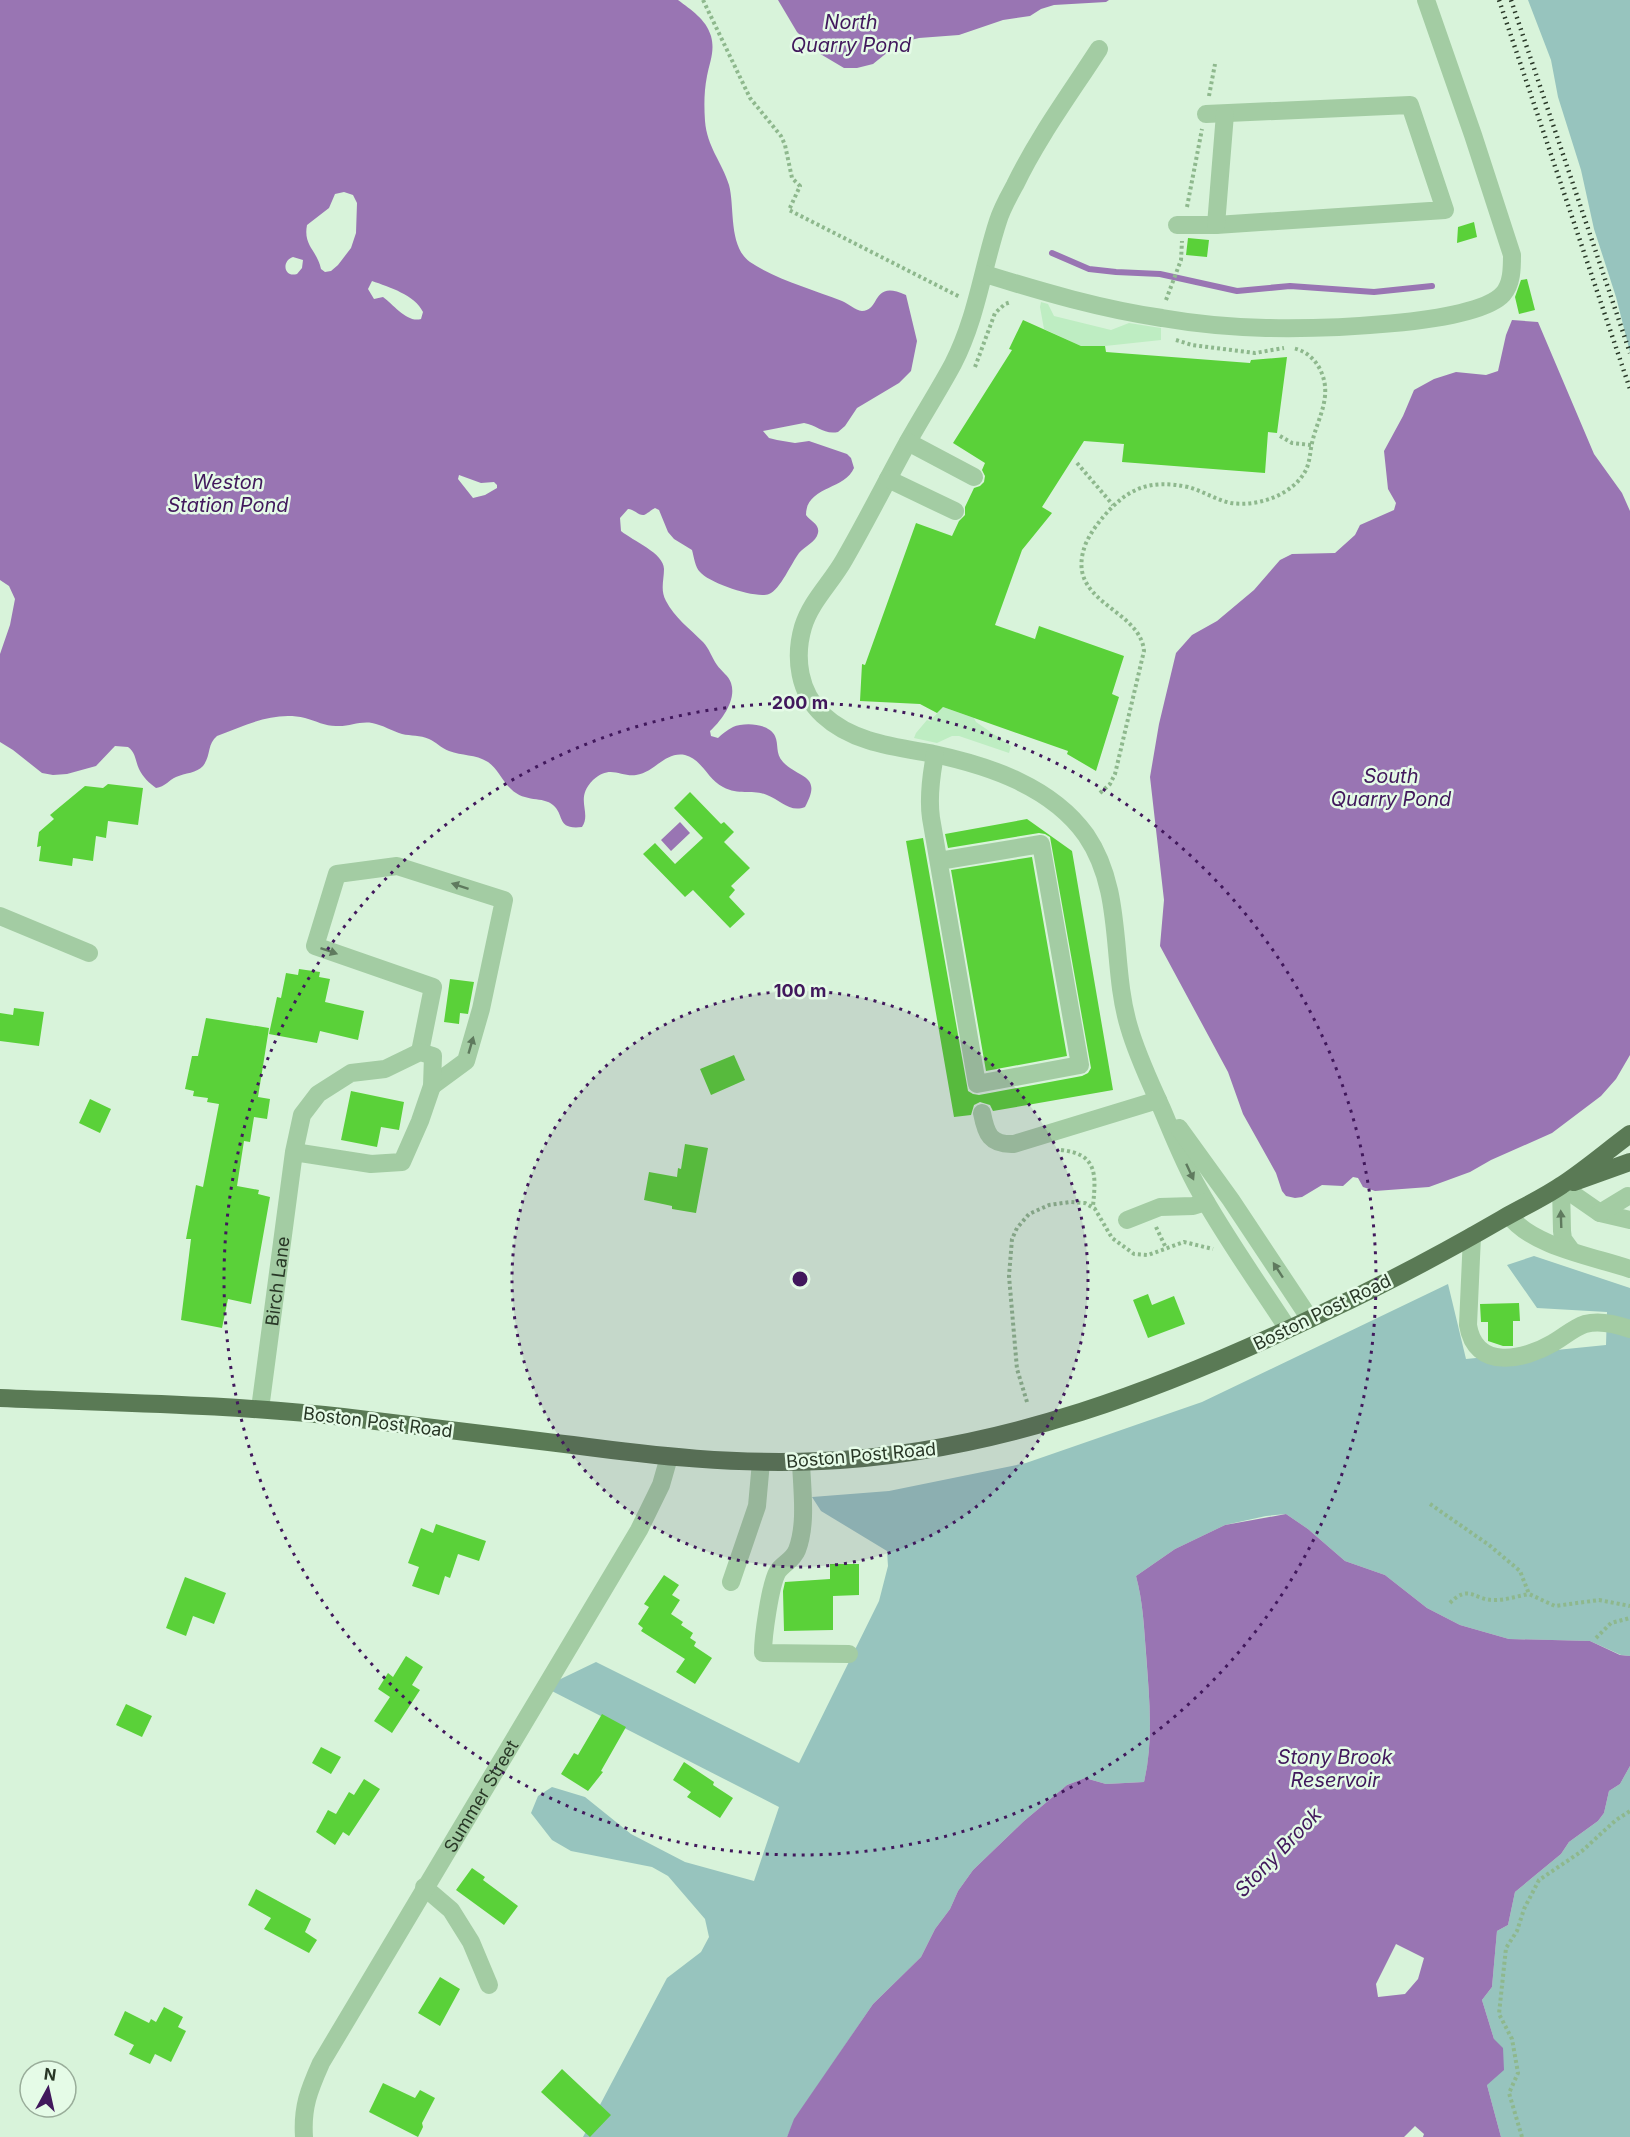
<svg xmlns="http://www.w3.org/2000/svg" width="1630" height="2137" font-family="Inter,sans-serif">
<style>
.green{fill:#97c4be}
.plaza{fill:#beedc2}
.water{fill:#9975b3;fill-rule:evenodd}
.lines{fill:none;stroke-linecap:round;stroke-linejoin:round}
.stream{stroke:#9975b3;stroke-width:6}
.building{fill:#5ad139}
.path{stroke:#8eb88d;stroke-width:4;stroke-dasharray:3 3;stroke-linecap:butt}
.minor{stroke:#a3cca3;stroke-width:18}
.major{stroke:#5a7a55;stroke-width:18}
.rail{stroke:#283726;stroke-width:4.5;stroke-dasharray:1.5 4.5;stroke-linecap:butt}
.oneway{fill:#5f7a5e}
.ring{fill:none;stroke:#41185c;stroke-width:3;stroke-dasharray:3 6}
.labels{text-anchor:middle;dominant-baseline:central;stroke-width:5;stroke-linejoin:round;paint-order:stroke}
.street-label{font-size:18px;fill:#283726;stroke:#e5fbe7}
.water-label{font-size:20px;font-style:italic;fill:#41185c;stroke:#e5fbe7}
.centre{fill:#41185c;stroke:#e5fbe7;stroke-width:3}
.ring-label{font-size:18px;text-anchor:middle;font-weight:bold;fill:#41185c;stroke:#e5fbe7;stroke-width:5;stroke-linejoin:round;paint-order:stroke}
</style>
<rect width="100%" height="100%" fill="#d8f3da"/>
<!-- green -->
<path class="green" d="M 1528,0 L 1630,0 L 1630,352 L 1616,297 L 1594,229 L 1581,170 L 1558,97 L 1551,60 Z
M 1534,1256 L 1630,1288 L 1630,1656 L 1621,1655 L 1590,1641 L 1509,1639 L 1460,1625 L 1427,1608 L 1385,1575 L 1345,1561 L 1308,1529 L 1286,1514 L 1266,1516 L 1225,1525 L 1175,1549 L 1136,1576 C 1143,1602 1144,1627 1146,1654 C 1149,1696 1154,1740 1144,1782 L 1106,1784 L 1085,1778 L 1067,1785 L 1024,1821 L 973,1870 L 958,1891 L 950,1909 L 935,1929 L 921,1957 L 873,2004 L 795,2119 L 787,2137 L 583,2137 L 667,1978 L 701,1952 L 709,1937 L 705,1919 L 668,1876 L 652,1867 L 571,1851 L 552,1840 L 531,1813 L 538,1796 L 552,1787 L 585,1797 L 631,1834 L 685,1862 L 754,1881 L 779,1807 L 544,1687 L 596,1662 L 799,1763 L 879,1601 L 888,1566 L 887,1551 L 821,1511 L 812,1497 L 889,1491 L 1026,1463 L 1202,1402 L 1448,1284 L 1466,1359 L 1606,1345 L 1607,1312 L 1537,1308 L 1507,1265 Z
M 1630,1766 L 1630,2137 L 1501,2137 L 1487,2085 L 1494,2039 L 1482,2000 L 1492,1987 L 1497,1931 L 1508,1925 L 1515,1892 L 1561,1854 L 1569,1842 L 1598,1821 L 1604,1813 L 1609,1791 L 1620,1784 Z"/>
<!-- plaza -->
<path class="plaza" d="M 1041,302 L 1048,304 L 1054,316 L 1111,330 L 1129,323 L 1161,328 L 1161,340 L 1105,346 L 1081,346 L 1044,329 L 1040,307 Z
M 943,707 L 974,718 L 976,722 L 1011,746 L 1009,753 L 959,736 L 952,736 L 937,743 L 914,738 L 916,733 L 927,720 L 930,721 Z"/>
<!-- water -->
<path class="water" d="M 0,0 L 678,0 C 691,10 706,19 711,36 C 715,51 710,61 707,76 C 704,91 704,106 705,121 C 707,147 722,162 729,185 C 735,207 728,246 750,262 C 777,280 812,289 842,301 C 849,304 855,310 862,311 C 881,311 871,279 906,295 L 917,341 L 911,371 L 899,383 L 857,408 L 845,426 L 838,432 C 824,435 817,425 804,423 L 763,431 L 769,438 L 777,440 L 795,443 L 809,441 L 847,454 L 851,458 L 854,468 C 845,490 806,486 806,515 C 810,521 820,524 818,533 C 816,542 805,546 799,553 C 792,562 780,590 769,594 C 756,599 709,583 700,572 C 695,567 694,557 692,550 L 674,539 L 668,532 L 659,510 L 655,508 C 651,510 647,514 644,515 C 639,516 634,509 628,509 L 620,518 L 621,531 C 633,541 664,553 664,569 C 664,580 660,590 666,601 C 674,617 690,629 703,642 C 709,648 712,658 717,665 C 721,671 729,676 731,683 C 737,700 721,721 710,731 L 711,736 L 718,738 C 722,734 727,730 733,727 C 744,722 769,723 775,736 C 779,745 775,753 783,762 C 799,779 823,774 805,807 C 790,813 780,800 767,795 C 753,789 740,796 723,787 C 708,780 702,759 685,755 C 665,751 654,773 636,775 C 620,777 610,764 593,780 C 574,799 592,812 582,827 C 556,830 565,815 553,805 C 543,796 525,803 511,789 C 502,781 498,769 488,762 C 475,754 462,756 449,751 C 441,748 436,742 429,739 C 420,735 411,736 402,734 C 392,731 383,725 372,723 C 359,721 349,727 336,726 C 325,726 316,721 305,718 C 274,711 246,725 217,736 C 207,744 211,756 203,766 C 197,773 185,773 176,777 C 169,780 165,787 156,788 C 149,783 143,777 139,769 C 135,760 136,753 128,747 L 115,746 L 96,766 L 67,774 L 53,775 L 42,773 L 13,750 L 0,742 L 0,654 L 10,625 L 15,599 L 9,586 L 0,580 ZM 344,192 L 353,195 L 357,203 L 356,233 L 351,248 L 338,265 L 331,271 L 325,272 L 321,269 C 317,250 303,246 307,225 L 329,208 L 335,194 ZM 293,257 L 303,260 L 302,268 L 297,274 C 284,278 281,261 293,257 ZM 372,281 C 389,287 415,295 423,312 L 421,319 C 407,323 394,305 383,297 L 374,299 L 368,289 ZM 459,475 L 481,483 L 494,482 L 497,485 L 497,488 L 485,495 L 473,498 L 458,479 Z
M 778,0 L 1109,0 L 1106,2 L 1054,5 L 1041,9 L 1030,16 L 1003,20 L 959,35 L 919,38 L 899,43 L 873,64 L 857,68 L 844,68 L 817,52 L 797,32 Z
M 1512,320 L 1538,322 L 1594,454 L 1622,493 L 1630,511 L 1630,1055 L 1616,1079 L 1601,1096 L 1552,1133 L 1491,1160 L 1470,1172 L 1429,1187 L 1375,1191 L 1363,1187 L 1358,1178 L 1353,1177 L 1343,1186 L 1322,1185 L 1302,1197 L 1295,1198 L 1286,1196 L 1282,1191 L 1276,1173 L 1243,1114 L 1228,1072 L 1160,946 L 1164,900 L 1150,777 L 1159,724 L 1176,653 L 1192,635 L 1217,621 L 1254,590 L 1280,560 L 1292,554 L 1335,553 L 1355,535 L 1360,525 L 1394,510 L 1396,503 L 1388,489 L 1384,451 L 1403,416 L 1414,390 L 1434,379 L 1456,372 L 1486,375 L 1498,371 L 1506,335 Z
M 680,822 L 690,833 L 671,851 L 661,840 Z
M 1286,1514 L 1308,1529 L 1345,1561 L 1385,1575 L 1427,1608 L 1460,1625 L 1509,1639 L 1590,1641 L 1620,1655 L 1630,1656 L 1630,1766 L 1620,1784 L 1609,1791 L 1604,1813 L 1598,1821 L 1569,1842 L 1561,1854 L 1515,1892 L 1508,1925 L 1497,1931 L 1492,1987 L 1482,2000 L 1494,2039 L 1503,2048 L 1504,2070 L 1487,2085 L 1501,2137 L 1423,2137 L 1424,2134 L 1415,2126 L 1404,2137 L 787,2137 L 794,2119 L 873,2004 L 921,1957 L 935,1929 L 950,1909 L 958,1891 L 973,1870 L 1024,1821 L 1067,1785 L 1085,1778 L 1106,1784 L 1144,1782 C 1154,1739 1149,1696 1146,1653 C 1144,1627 1143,1602 1136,1576 L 1175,1549 L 1225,1525 ZM 1396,1944 L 1424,1958 L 1418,1979 L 1405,1994 L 1378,1997 L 1376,1984 Z"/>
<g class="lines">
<!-- stream -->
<path class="stream" d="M 1052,253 L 1089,269 L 1116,272 L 1160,274 L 1237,291 L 1290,286 L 1374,292 L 1432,286"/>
</g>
<!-- building -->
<path class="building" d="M 1474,222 L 1477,237 L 1457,243 L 1458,227 Z
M 1188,238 L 1209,240 L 1207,257 L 1186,255 Z
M 1527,279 L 1535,310 L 1519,314 L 1515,297 L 1521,280 Z
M 1023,320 L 1081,346 L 1105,346 L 1106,352 L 1250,363 L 1251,360 L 1287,357 L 1277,433 L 1268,432 L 1265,473 L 1122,462 L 1124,444 L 1084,441 L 1042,507 L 1052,513 L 1022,550 L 995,625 L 1035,639 L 1039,626 L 1124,656 L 1112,694 L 1119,697 L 1096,771 L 1067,754 L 1068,751 L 943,707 L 937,713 L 920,704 L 860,701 L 862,664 L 865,665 L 916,523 L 952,536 L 959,521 L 965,515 L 965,507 L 974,488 L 980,486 L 984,482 L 985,476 L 982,470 L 985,463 L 953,443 L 1012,350 L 1009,349 Z
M 108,784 L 143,788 L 138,825 L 108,821 L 106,838 L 96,836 L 93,861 L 73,858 L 72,866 L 39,861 L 41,846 L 37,847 L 39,832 L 54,819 L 50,815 L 85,786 L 103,788 Z
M 690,792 L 721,824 L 724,822 L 734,832 L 724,842 L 750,868 L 731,886 L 735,890 L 729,897 L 745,914 L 730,928 L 693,890 L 685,897 L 643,854 L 655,843 L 675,864 L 703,838 L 674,808 Z
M 1027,819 L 1072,851 L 1113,1090 L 993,1111 L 990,1105 L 980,1102 L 974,1105 L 971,1115 L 954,1117 L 906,841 L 923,838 L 968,1091 L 973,1094 L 979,1095 L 1082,1076 L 1088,1073 L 1091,1068 L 1050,837 L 1045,834 L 1039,833 L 948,848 L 945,834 Z
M 1032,857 L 1067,1056 L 986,1071 L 951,870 Z
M 299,969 L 320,972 L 319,977 L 330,979 L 325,1002 L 364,1011 L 358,1040 L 320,1031 L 317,1043 L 269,1034 L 277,997 L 281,998 L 286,973 L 298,975 Z
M 450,979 L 474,982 L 468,1014 L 460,1013 L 459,1024 L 444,1022 Z
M 14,1008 L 44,1012 L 39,1046 L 0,1041 L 0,1013 L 13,1015 Z
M 206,1018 L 269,1028 L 258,1097 L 270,1099 L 267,1119 L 254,1117 L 250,1142 L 244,1141 L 237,1186 L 259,1190 L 258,1194 L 270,1197 L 251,1304 L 228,1299 L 222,1328 L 181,1320 L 191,1239 L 186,1239 L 196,1185 L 203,1187 L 219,1104 L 207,1102 L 208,1098 L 193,1096 L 194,1091 L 185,1089 L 192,1056 L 198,1056 Z
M 734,1055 L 745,1080 L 711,1095 L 700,1069 Z
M 351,1091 L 404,1102 L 399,1130 L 381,1127 L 377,1147 L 341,1140 Z
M 90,1099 L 111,1109 L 100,1133 L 79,1123 Z
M 685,1144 L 708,1148 L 696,1213 L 672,1209 L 672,1206 L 644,1200 L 649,1172 L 677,1177 L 678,1168 L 681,1169 Z
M 1148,1294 L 1152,1305 L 1174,1296 L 1185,1324 L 1148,1338 L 1133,1300 Z
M 1519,1303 L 1520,1321 L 1513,1321 L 1513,1346 L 1503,1346 L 1488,1341 L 1488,1322 L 1481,1322 L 1480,1304 Z
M 436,1524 L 486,1541 L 479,1561 L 458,1554 L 450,1578 L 445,1576 L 439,1595 L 412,1586 L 419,1567 L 408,1563 L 421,1528 L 433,1533 Z
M 830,1564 L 859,1564 L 859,1595 L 833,1596 L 833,1630 L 784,1631 L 783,1591 L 785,1582 L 830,1579 Z
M 664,1575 L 679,1585 L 672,1595 L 680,1600 L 671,1614 L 683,1622 L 681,1625 L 693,1633 L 690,1638 L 696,1642 L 694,1646 L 712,1658 L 695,1684 L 676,1672 L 685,1659 L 641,1631 L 643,1628 L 638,1624 L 649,1607 L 644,1604 Z
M 185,1577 L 226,1593 L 214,1624 L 193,1616 L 186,1636 L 166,1628 Z
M 406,1656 L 423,1667 L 412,1685 L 420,1690 L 392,1733 L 374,1721 L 390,1697 L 378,1689 L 388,1673 L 393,1677 Z
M 126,1704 L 152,1716 L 142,1737 L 116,1725 Z
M 602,1714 L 626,1727 L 601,1771 L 603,1772 L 588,1791 L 561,1774 L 574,1753 L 578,1755 Z
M 321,1747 L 341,1757 L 331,1774 L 312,1763 Z
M 684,1762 L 714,1782 L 713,1785 L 733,1798 L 720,1818 L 687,1797 L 691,1792 L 673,1780 Z
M 364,1779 L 380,1789 L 349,1836 L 343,1832 L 335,1845 L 316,1832 L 328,1810 L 336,1814 L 349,1792 L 354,1795 Z
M 472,1868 L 485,1877 L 483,1880 L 518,1906 L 504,1925 L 456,1890 Z
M 256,1889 L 311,1919 L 305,1932 L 317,1940 L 309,1953 L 264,1929 L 271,1918 L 248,1905 Z
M 440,1977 L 460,1989 L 440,2026 L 418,2013 Z
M 164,2007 L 183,2017 L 178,2027 L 186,2031 L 171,2062 L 155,2054 L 150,2064 L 129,2054 L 134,2045 L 114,2035 L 125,2011 L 149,2023 L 151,2019 L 156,2022 Z
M 562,2069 L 611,2115 L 590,2137 L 541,2092 Z
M 383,2083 L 415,2098 L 420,2090 L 435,2098 L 422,2123 L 423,2127 L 418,2137 L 369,2112 Z"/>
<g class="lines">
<!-- path -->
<path class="path" d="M 703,0 L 750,98 L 781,136 L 785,145 L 792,178 L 800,186 L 789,210 L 960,297
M 1209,96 L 1215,64
M 1187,207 L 1202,129
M 1166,300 L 1181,260 L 1182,241
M 1176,340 L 1192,345 L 1255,353 L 1284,348
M 975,367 L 995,313 L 1005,304 L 1011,302
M 1280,436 L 1292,443 L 1311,445
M 1077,463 L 1113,505
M 1100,793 L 1110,784 L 1115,774 L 1144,651 C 1140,607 1062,603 1086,543 C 1090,534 1097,524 1104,516 C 1128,488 1150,479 1188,487 C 1203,491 1216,500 1231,503 C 1258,507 1293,495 1306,470 C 1310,461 1310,452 1312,443 C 1316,424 1327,406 1325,386 C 1323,368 1311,351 1292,348
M 1061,1150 C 1098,1154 1096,1175 1093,1206
M 1156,1227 L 1166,1248
M 1027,1402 L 1017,1369 L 1009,1276 L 1012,1239 L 1017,1228 L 1029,1214 L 1049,1205 L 1070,1202 L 1085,1203 L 1095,1209 L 1112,1238 L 1134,1254 L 1148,1255 L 1184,1242 L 1213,1249
M 1430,1504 L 1489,1545 L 1520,1571 L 1529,1594 L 1555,1606 L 1599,1600 L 1630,1606
M 1450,1603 C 1469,1583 1475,1601 1495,1600 C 1506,1600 1518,1596 1529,1594
M 1596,1638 L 1611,1623 L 1630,1618
M 1522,2137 L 1509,2093 L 1518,2073 L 1512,2039 L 1499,2014 L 1506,1948 L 1517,1931 L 1524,1909 L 1539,1880 L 1582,1851 L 1616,1820 L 1630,1811"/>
<!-- minor -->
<g class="minor">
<path d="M 1099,49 C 1070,94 1038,137 1015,185 C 1009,196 1002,208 998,221 C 982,270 977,317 953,364 C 939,390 923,415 909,440 C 887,480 867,520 844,560 C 831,583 811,601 803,627 C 794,658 799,693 823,715 C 853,743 896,747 934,754 C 990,766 1052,787 1086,835 C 1125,892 1110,964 1129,1027 C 1137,1055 1150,1082 1162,1109 C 1173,1135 1184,1163 1198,1188 C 1225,1237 1258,1283 1288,1329"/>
<path d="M 1177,225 L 1216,225 L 1445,210 L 1410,105 L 1206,114"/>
<path d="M 1216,225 L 1225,114"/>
<path d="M 985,274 C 1043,292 1101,309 1162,318 C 1196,324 1231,327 1266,328 C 1311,329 1475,326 1503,294 C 1512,284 1512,268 1512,255 L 1473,135 L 1426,0"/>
<path d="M 908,442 L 974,477"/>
<path d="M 888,479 L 955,511"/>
<path d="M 935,755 C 931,776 928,797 931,818 L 977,1084 L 1080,1065 L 1041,844 L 939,861"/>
<path d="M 0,916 L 89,953"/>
<path d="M 420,1052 L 433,987 L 315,946 L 337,874 L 397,866 L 504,900 L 481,1009 L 466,1061 L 432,1086"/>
<path d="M 982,1113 C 986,1134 990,1145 1014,1144 L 1158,1100"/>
<path d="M 1179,1128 L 1231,1200 L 1310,1319"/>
<path d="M 1561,1186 L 1600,1213 L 1630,1220"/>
<path d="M 1561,1186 L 1562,1231 L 1563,1239 L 1571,1250"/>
<path d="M 1600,1213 L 1628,1196"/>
<path d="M 1509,1215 C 1530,1246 1595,1257 1630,1269"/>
<path d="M 1127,1220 L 1160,1207 L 1193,1206 L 1206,1202"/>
<path d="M 1472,1236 L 1468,1325 C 1475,1371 1524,1360 1553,1343 C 1564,1337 1573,1328 1585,1324 C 1600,1320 1616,1324 1630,1329"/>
<path id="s1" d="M 260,1409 L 294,1152 L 302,1115 L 318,1094 L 351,1073 L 385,1069 L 420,1052 L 433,1056 L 432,1086 L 420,1121 L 402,1162 L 371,1164 L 294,1152"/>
<path d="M 801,1462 C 802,1490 807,1524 797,1550 C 793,1560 784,1563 778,1571 C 770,1584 763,1637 763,1653 L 849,1654"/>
<path d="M 731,1582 L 757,1506 L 761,1462"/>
<path d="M 424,1887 L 451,1910 L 471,1942 L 489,1985"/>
<path id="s2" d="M 304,2137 C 302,2107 309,2090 321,2063 L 639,1530 L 661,1485 L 669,1457"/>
</g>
<!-- major -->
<path class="major" d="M 1574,1182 L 1630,1162
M 0,1398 C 114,1403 229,1404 343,1417 C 419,1426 496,1436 573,1445 C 655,1456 737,1465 821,1461 C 1000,1453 1167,1388 1327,1311 C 1387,1283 1445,1252 1502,1219 C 1521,1208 1543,1198 1562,1185 C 1585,1170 1607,1151 1630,1134"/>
<!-- rail -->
<path class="rail" d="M 1499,0 L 1630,389
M 1511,0 L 1630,353"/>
</g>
<!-- one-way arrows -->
<defs><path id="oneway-solid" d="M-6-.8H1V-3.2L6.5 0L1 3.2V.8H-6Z" transform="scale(1.5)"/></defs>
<g class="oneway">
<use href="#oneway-solid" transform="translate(460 886) rotate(-162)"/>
<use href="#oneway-solid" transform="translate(329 951) rotate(19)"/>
<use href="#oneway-solid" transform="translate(471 1045) rotate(-74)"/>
<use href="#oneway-solid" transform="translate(1190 1172) rotate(65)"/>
<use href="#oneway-solid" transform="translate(1561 1219) rotate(-92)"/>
<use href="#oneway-solid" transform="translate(1278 1270) rotate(-123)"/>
</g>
<!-- distance rings -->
<circle cx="800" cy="1279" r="288" fill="#41185c" fill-opacity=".12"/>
<g class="ring">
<circle cx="800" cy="1279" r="288"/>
<circle cx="800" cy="1279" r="576"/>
</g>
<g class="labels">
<!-- street labels -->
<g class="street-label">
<text stroke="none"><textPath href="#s1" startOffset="129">Birch Lane</textPath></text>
<text transform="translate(1322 1312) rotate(-26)">Boston Post Road</text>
<text transform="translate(378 1422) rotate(7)">Boston Post Road</text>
<text transform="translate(861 1455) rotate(-5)">Boston Post Road</text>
<text stroke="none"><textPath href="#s2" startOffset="388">Summer Street</textPath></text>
</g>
<!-- water labels -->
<g class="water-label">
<text x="851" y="22">North<tspan x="851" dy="23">Quarry Pond</tspan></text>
<text x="228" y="482">Weston<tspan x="228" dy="23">Station Pond</tspan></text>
<text x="1391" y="776">South<tspan x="1391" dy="23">Quarry Pond</tspan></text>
<text x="1335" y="1757">Stony Brook<tspan x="1335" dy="23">Reservoir</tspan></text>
<text transform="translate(1278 1852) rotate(-46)">Stony Brook</text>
</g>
</g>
<circle cx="800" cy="1279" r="9" class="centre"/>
<g class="ring-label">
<text x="800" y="709">200 m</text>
<text x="800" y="997">100 m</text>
</g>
<!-- north arrow -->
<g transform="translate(48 2089) rotate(8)"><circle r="28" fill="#e5fbe7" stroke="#99ad9a" stroke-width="1.5"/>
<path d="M0-4.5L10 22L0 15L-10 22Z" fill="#41185c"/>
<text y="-9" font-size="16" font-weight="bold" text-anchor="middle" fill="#283726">N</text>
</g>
</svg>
